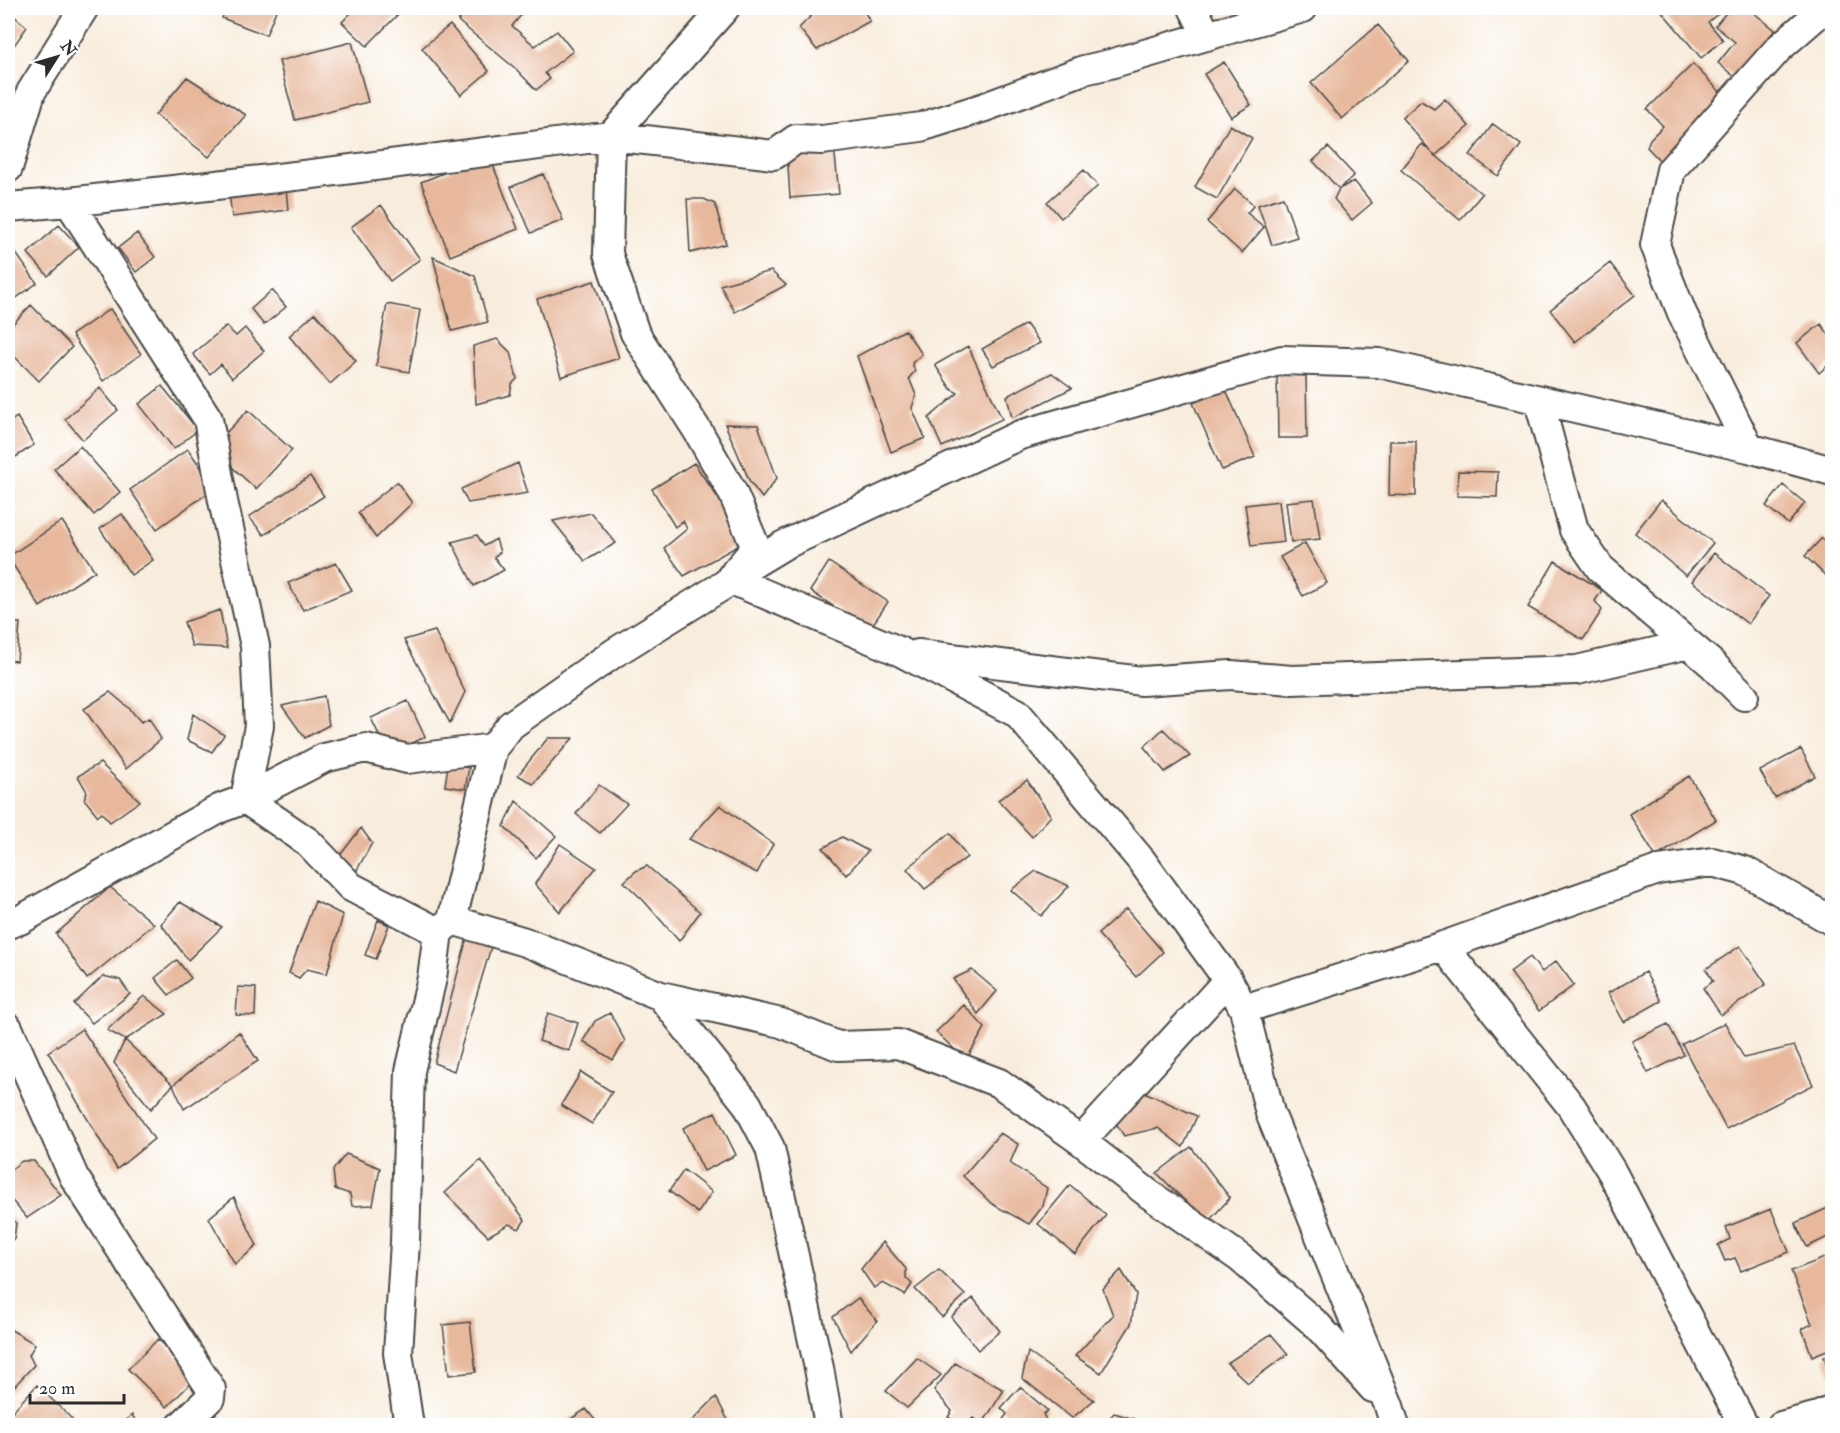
<svg xmlns="http://www.w3.org/2000/svg" width="1840" height="1433" font-family="'IM FELL Double Pica',serif">
<style>
.building{fill:#e7b89c}
.lines{fill:none;stroke-linecap:round;stroke-linejoin:round}
.minor-casing{stroke:#4a4846;stroke-width:32}
.minor{stroke:#fff;stroke-width:28}
</style>
<rect width="100%" height="100%" fill="#fff"/>
<filter id="ink" filterUnits="userSpaceOnUse"><feTurbulence type="fractalNoise" baseFrequency=".0167" numOctaves="2"/><feDisplacementMap in="SourceGraphic" scale="12" xChannelSelector="R" yChannelSelector="G"/><feConvolveMatrix kernelMatrix="1 2 1 2 8 2 1 2 1" color-interpolation-filters="sRGB"/></filter>
<filter id="wash" filterUnits="userSpaceOnUse"><feTurbulence type="fractalNoise" baseFrequency=".008" numOctaves="4" result="noise"/><feDisplacementMap in="SourceGraphic" scale="24" xChannelSelector="R" yChannelSelector="G"/><feGaussianBlur stdDeviation="1.35" result="paint"/><feColorMatrix in="noise" values="0 0 0 0 0 0 0 0 0 0 0 0 0 0 0 0 0 1.4 0 .05"/><feComposite in="paint" operator="in"/></filter>
<g filter="url(#wash)">
<rect width="100%" height="100%" fill="#f8eddd"/>
<g id="blocks">
<!-- building -->
<path class="building" d="M 226,8 L 277,8 L 266,35 L 222,18 Z
M 356,8 L 404,8 L 367,46 L 342,22 Z
M 469,8 L 527,8 L 512,26 L 535,46 L 557,31 L 573,51 L 545,73 L 550,79 L 536,90 L 516,69 L 458,21 Z
M 804,8 L 862,8 L 870,21 L 817,50 L 799,28 L 812,15 Z
M 1659,8 L 1725,8 L 1708,22 L 1723,40 L 1701,58 Z
M 1730,8 L 1748,8 L 1775,30 L 1736,78 L 1718,63 L 1735,42 L 1715,26 Z
M 8,11 L 27,27 L 8,54 Z
M 450,25 L 489,71 L 461,95 L 422,48 Z
M 1378,25 L 1409,61 L 1342,119 L 1311,83 Z
M 352,42 L 368,102 L 295,120 L 279,61 Z
M 1224,62 L 1251,105 L 1231,117 L 1204,74 Z
M 1693,64 L 1727,99 L 1661,162 L 1647,147 L 1650,139 L 1663,126 L 1647,109 Z
M 187,77 L 246,115 L 209,157 L 155,115 Z
M 1445,99 L 1469,126 L 1435,156 L 1402,118 L 1421,101 L 1434,109 Z
M 1493,124 L 1521,145 L 1498,176 L 1470,155 Z
M 1230,125 L 1252,138 L 1217,199 L 1195,187 Z
M 1422,144 L 1482,194 L 1460,220 L 1401,170 Z
M 834,146 L 839,194 L 790,198 L 787,150 Z
M 1328,147 L 1354,175 L 1339,189 L 1313,161 Z
M 489,155 L 518,229 L 450,256 L 421,182 Z
M 1084,170 L 1098,186 L 1061,218 L 1047,202 Z
M 543,174 L 563,220 L 531,233 L 511,187 Z
M 285,177 L 288,210 L 232,217 L 228,184 Z
M 1354,181 L 1372,203 L 1352,220 L 1334,199 L 1339,189 Z
M 1235,189 L 1254,205 L 1247,213 L 1264,227 L 1242,253 L 1207,222 Z
M 1283,197 L 1297,237 L 1272,245 L 1258,205 Z
M 687,199 L 704,199 L 715,204 L 726,244 L 690,253 Z
M 381,205 L 420,259 L 390,281 L 351,227 Z
M 59,225 L 79,247 L 48,276 L 28,253 Z
M 137,233 L 155,257 L 136,272 L 118,248 Z
M 8,242 L 37,283 L 8,304 Z
M 433,257 L 475,276 L 488,322 L 452,331 Z
M 1610,263 L 1635,295 L 1575,342 L 1550,310 Z
M 771,271 L 786,285 L 735,312 L 720,285 Z
M 594,281 L 619,358 L 561,377 L 537,299 Z
M 272,290 L 286,307 L 264,325 L 251,309 Z
M 387,304 L 420,310 L 409,372 L 376,366 Z
M 31,305 L 72,347 L 39,381 L 8,350 L 8,329 Z
M 110,309 L 141,354 L 103,381 L 72,335 Z
M 315,313 L 356,361 L 330,384 L 289,336 Z
M 1026,324 L 1040,343 L 993,366 L 982,349 Z
M 1821,324 L 1832,339 L 1832,362 L 1819,373 L 1797,343 Z
M 226,326 L 236,336 L 245,328 L 264,351 L 232,378 L 221,364 L 210,374 L 193,354 Z
M 905,330 L 922,354 L 912,363 L 915,371 L 909,378 L 916,395 L 912,408 L 925,438 L 891,452 L 857,356 Z
M 497,339 L 510,352 L 517,379 L 512,384 L 510,395 L 476,404 L 473,346 Z
M 968,346 L 1002,419 L 942,447 L 929,418 L 958,393 L 951,389 L 935,365 Z
M 1052,373 L 1072,388 L 1012,418 L 1007,396 Z
M 1306,373 L 1307,438 L 1278,438 L 1277,374 Z
M 162,386 L 198,430 L 174,449 L 139,404 Z
M 100,388 L 118,410 L 83,440 L 65,419 Z
M 1226,390 L 1255,457 L 1222,470 L 1193,403 Z
M 248,410 L 292,450 L 256,489 L 231,466 L 221,438 Z
M 17,417 L 34,445 L 8,462 L 8,423 Z
M 725,424 L 758,425 L 777,478 L 762,498 L 750,482 Z
M 1390,441 L 1416,441 L 1416,496 L 1389,495 Z
M 80,446 L 120,492 L 94,515 L 54,469 Z
M 188,449 L 215,488 L 157,529 L 130,490 Z
M 518,463 L 528,493 L 468,503 L 461,489 Z
M 694,463 L 723,505 L 743,543 L 684,576 L 664,548 L 687,529 L 683,521 L 675,527 L 652,489 Z
M 1458,471 L 1498,472 L 1497,497 L 1457,496 Z
M 310,476 L 324,496 L 264,535 L 249,517 Z
M 397,482 L 412,503 L 376,538 L 358,513 Z
M 1783,485 L 1805,503 L 1788,524 L 1766,506 Z
M 1314,499 L 1320,539 L 1291,542 L 1286,502 Z
M 1661,500 L 1713,543 L 1686,576 L 1635,533 Z
M 1279,501 L 1284,542 L 1251,546 L 1245,505 Z
M 591,513 L 616,543 L 585,561 L 553,521 Z
M 122,514 L 153,560 L 131,575 L 100,529 Z
M 62,521 L 95,571 L 40,607 L 8,557 Z
M 477,535 L 484,546 L 496,539 L 500,552 L 494,557 L 504,570 L 474,586 L 452,542 Z
M 1822,538 L 1832,547 L 1832,568 L 1826,576 L 1805,556 Z
M 1305,543 L 1327,583 L 1303,596 L 1280,557 Z
M 1714,553 L 1769,596 L 1748,624 L 1692,581 Z
M 1555,561 L 1602,590 L 1595,601 L 1602,610 L 1583,640 L 1528,607 Z
M 829,562 L 888,602 L 869,630 L 810,591 Z
M 336,563 L 352,590 L 303,610 L 288,583 Z
M 220,610 L 227,648 L 192,646 L 184,622 Z
M 8,622 L 20,623 L 17,661 L 8,660 Z
M 435,631 L 465,692 L 450,723 L 404,640 Z
M 110,692 L 129,708 L 141,722 L 149,718 L 161,739 L 126,769 L 84,709 Z
M 324,696 L 329,725 L 305,738 L 282,706 Z
M 408,701 L 425,737 L 388,754 L 371,718 Z
M 193,714 L 224,735 L 212,752 L 187,740 Z
M 1163,729 L 1190,756 L 1165,772 L 1144,747 Z
M 548,738 L 573,738 L 533,784 L 518,775 Z
M 1801,749 L 1815,776 L 1775,798 L 1760,771 Z
M 100,763 L 140,801 L 110,822 L 102,813 L 98,816 L 84,799 L 87,792 L 78,776 Z
M 448,765 L 469,768 L 465,789 L 445,786 Z
M 1689,776 L 1716,820 L 1656,857 L 1629,814 Z
M 1027,780 L 1051,816 L 1032,837 L 998,800 Z
M 599,785 L 627,804 L 600,833 L 576,814 Z
M 516,801 L 556,836 L 536,858 L 504,826 Z
M 720,805 L 773,844 L 757,873 L 689,839 Z
M 361,828 L 372,843 L 354,875 L 338,858 Z
M 950,833 L 967,857 L 925,889 L 907,869 Z
M 842,837 L 868,851 L 846,875 L 823,848 Z
M 560,844 L 596,868 L 560,912 L 535,884 Z
M 647,866 L 700,912 L 679,941 L 644,901 L 624,882 L 636,871 Z
M 1036,871 L 1069,886 L 1041,916 L 1011,890 Z
M 110,887 L 154,924 L 87,979 L 56,934 Z
M 315,901 L 343,915 L 327,974 L 307,969 L 299,978 L 289,973 Z
M 180,902 L 222,927 L 188,960 L 161,924 Z
M 1126,909 L 1163,952 L 1136,977 L 1098,934 Z
M 378,920 L 389,925 L 376,959 L 365,955 Z
M 469,930 L 491,947 L 454,1071 L 434,1063 Z
M 1740,946 L 1766,984 L 1721,1015 L 1703,988 L 1713,981 L 1706,969 Z
M 1530,957 L 1542,972 L 1556,961 L 1574,985 L 1539,1011 L 1510,972 Z
M 177,960 L 191,978 L 169,995 L 155,978 Z
M 972,970 L 997,991 L 978,1014 L 953,979 Z
M 1645,972 L 1661,1001 L 1624,1022 L 1608,993 Z
M 103,976 L 120,980 L 130,994 L 92,1023 L 74,1004 Z
M 238,987 L 256,988 L 255,1016 L 236,1015 Z
M 144,996 L 167,1014 L 125,1040 L 107,1030 Z
M 964,1005 L 985,1028 L 966,1060 L 936,1032 Z
M 548,1013 L 578,1023 L 569,1051 L 539,1041 Z
M 610,1013 L 625,1041 L 613,1060 L 583,1041 L 595,1021 Z
M 1725,1023 L 1744,1058 L 1794,1046 L 1813,1085 L 1726,1129 L 1682,1044 Z
M 1668,1024 L 1684,1055 L 1648,1073 L 1632,1041 Z
M 82,1029 L 154,1139 L 117,1169 L 48,1052 Z
M 239,1032 L 258,1061 L 184,1109 L 173,1085 L 151,1109 L 114,1063 L 125,1040 L 173,1085 Z
M 581,1072 L 612,1092 L 592,1124 L 561,1105 Z
M 1142,1091 L 1197,1116 L 1183,1147 L 1158,1128 L 1124,1136 L 1114,1120 Z
M 715,1112 L 736,1155 L 704,1171 L 683,1128 Z
M 1000,1133 L 1018,1144 L 1010,1163 L 1047,1188 L 1043,1206 L 1029,1224 L 992,1204 L 963,1176 Z
M 1191,1147 L 1230,1198 L 1207,1223 L 1157,1173 Z
M 346,1154 L 380,1168 L 373,1205 L 352,1206 L 350,1194 L 335,1189 L 333,1170 Z
M 481,1160 L 525,1220 L 519,1229 L 509,1224 L 488,1236 L 445,1193 Z
M 22,1161 L 34,1161 L 61,1195 L 27,1218 L 8,1196 L 8,1172 Z
M 684,1170 L 712,1192 L 698,1213 L 669,1191 Z
M 1070,1185 L 1106,1215 L 1075,1254 L 1038,1224 Z
M 234,1197 L 257,1246 L 235,1264 L 209,1218 Z
M 1830,1207 L 1832,1212 L 1832,1235 L 1807,1247 L 1795,1223 Z
M 1771,1209 L 1789,1252 L 1741,1271 L 1735,1258 L 1725,1261 L 1718,1245 L 1730,1239 L 1726,1227 Z
M 8,1214 L 16,1223 L 14,1239 L 8,1242 Z
M 883,1242 L 906,1269 L 906,1278 L 912,1284 L 905,1295 L 883,1283 L 874,1288 L 861,1269 Z
M 1832,1255 L 1832,1348 L 1812,1356 L 1802,1329 L 1812,1324 L 1791,1271 Z
M 939,1270 L 965,1295 L 942,1317 L 915,1289 Z
M 1121,1270 L 1136,1294 L 1131,1324 L 1101,1373 L 1075,1356 L 1113,1315 L 1103,1289 Z
M 858,1298 L 877,1321 L 851,1351 L 833,1317 Z
M 973,1298 L 1000,1331 L 978,1350 L 951,1317 Z
M 470,1322 L 476,1372 L 449,1375 L 443,1325 Z
M 8,1328 L 35,1344 L 29,1355 L 34,1365 L 9,1392 L 8,1390 Z
M 1271,1334 L 1288,1354 L 1248,1383 L 1227,1363 Z
M 158,1339 L 197,1377 L 167,1407 L 128,1369 Z
M 1028,1352 L 1094,1400 L 1072,1418 L 1022,1378 Z
M 1832,1353 L 1832,1377 L 1824,1357 Z
M 917,1358 L 941,1375 L 907,1408 L 886,1391 Z
M 955,1363 L 1004,1390 L 983,1423 L 973,1418 L 967,1426 L 963,1426 L 948,1417 L 952,1411 L 934,1390 Z
M 37,1385 L 72,1419 L 67,1426 L 8,1426 L 8,1416 Z
M 1020,1387 L 1048,1411 L 1043,1414 L 1049,1426 L 998,1426 L 1007,1414 L 1001,1408 Z
M 716,1397 L 731,1426 L 687,1426 Z
M 586,1409 L 600,1426 L 560,1426 Z
M 1114,1413 L 1155,1425 L 1154,1426 L 1102,1426 Z
M 132,1415 L 139,1426 L 118,1426 Z"/>
</g>
</g>
<g filter="url(#ink)">
<use href="#blocks" fill-opacity="0" stroke="#4a4846" stroke-width="1.5"/>
<g class="lines">
<!-- minor casing -->
<g class="minor-casing">
<path id="minor" d="M 725,8 L 611,136 L 608,254 L 635,333 L 699,433 L 732,491 L 756,548 L 736,571
M 1193,8 L 1207,36
M 8,168 L 31,92 L 84,8
M 69,202 L 208,419 L 223,501 L 255,646 L 259,726 L 245,799 L 308,842 L 351,887 L 438,932
M 8,207 L 69,202 L 312,174 L 611,136 L 774,155 L 796,139 L 822,140 L 921,127 L 985,107 L 1084,70 L 1110,64 L 1303,8
M 1539,401 L 1574,530 L 1600,568 L 1712,664 L 1744,696
M 1749,448 L 1682,313 L 1655,245 L 1671,170 L 1779,48 L 1825,8
M 732,580 L 901,652 L 1017,713 L 1141,860 L 1228,980 L 1244,1009 L 1270,1113 L 1389,1406 L 1395,1426
M 918,654 L 1142,681 L 1231,675 L 1292,680 L 1577,670 L 1689,644
M 452,920 L 525,942 L 661,996 L 781,1023 L 838,1046 L 898,1044 L 999,1083 L 1081,1141 L 1149,1194 L 1240,1258 L 1317,1325 L 1373,1388
M 8,924 L 20,920 L 221,808 L 245,799 L 324,758 L 366,748 L 407,759 L 493,748 L 511,725 L 614,653 L 732,580 L 731,577 L 784,545 L 1020,435 L 1282,360 L 1379,363 L 1749,448 L 1832,471
M 1443,946 L 1571,1106 L 1612,1172 L 1744,1426
M 661,996 L 747,1104 L 770,1148 L 819,1368 L 829,1426
M 1244,1009 L 1443,946 L 1658,870 L 1712,862 L 1745,871 L 1832,921
M 8,1028 L 74,1177 L 211,1389 L 210,1398 L 181,1426
M 1081,1141 L 1228,980
M 409,1426 L 398,1353 L 405,1242 L 410,1071 L 432,978 L 438,932 L 452,920 L 493,748
M 1781,1426 L 1818,1416 L 1832,1410"/>
</g>
<!-- minor -->
<use href="#minor" class="minor"/>
</g>
</g>
<!-- margin -->
<rect width="1840" height="1433" fill="none" stroke="#fff" stroke-width="30"/>
<!-- north arrow -->
<g transform="translate(57 57) rotate(53)" stroke="#ffffff" stroke-width="4.5" paint-order="stroke">
<path d="M0-4.5L10 22L0 15L-10 22Z" fill="#2b2b2b"/>
<text y="-9" font-size="16" font-weight="bold" text-anchor="middle" fill="#2b2b2b">N</text>
</g>
<!-- scale -->
<path d="M30 1394v9h94v-9" fill="none" stroke="#2b2b2b" stroke-width="3"/>
<text x="39" y="1394" font-size="18" fill="#2b2b2b" stroke="#ffffff" stroke-width="4.5" paint-order="stroke">20 m</text>
</svg>
